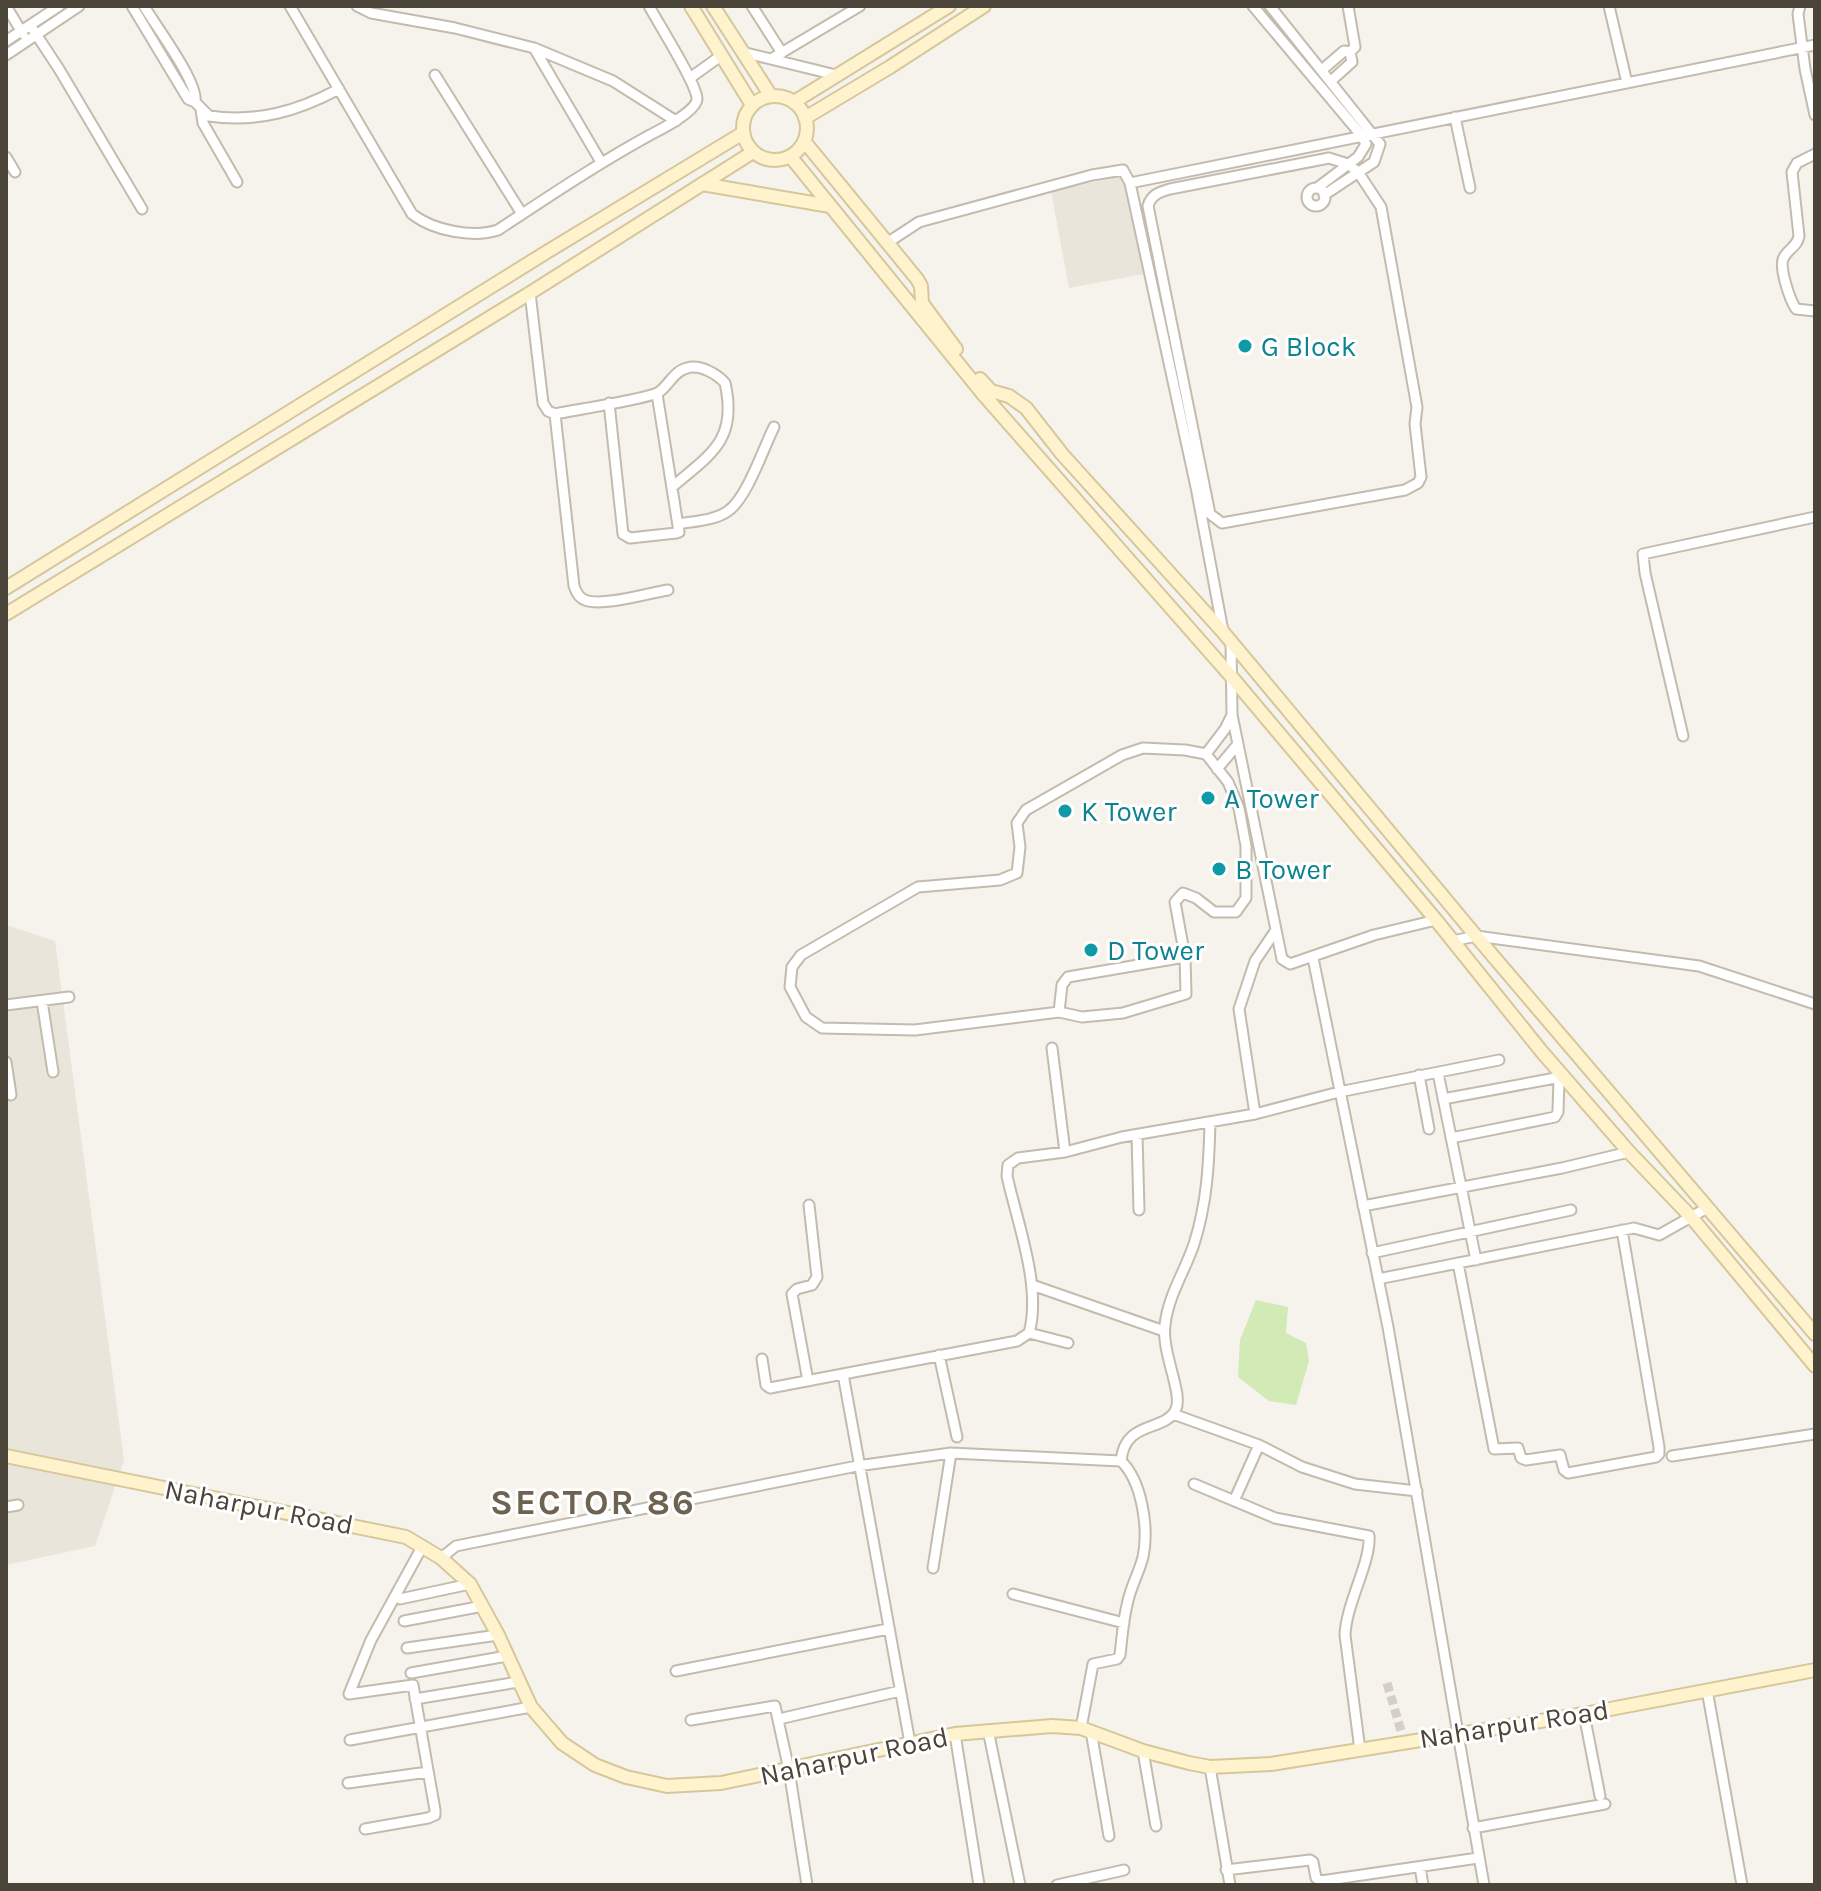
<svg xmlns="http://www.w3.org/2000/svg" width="1821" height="1891" font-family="Karla,sans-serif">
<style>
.residential{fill:#eae5da}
.green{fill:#d2eab5}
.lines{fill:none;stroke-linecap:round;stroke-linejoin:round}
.street-tunnel{stroke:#d4d0c8;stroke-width:9;stroke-dasharray:9 4.5;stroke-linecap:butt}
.street-casing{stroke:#c2bbae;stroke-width:13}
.secondary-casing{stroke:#d6c79b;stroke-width:16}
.street{stroke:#fff;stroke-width:9}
.secondary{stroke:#fff3cd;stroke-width:12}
.culture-dot{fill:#0f9aa8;stroke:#fff;stroke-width:3}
.labels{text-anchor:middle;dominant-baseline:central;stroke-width:6;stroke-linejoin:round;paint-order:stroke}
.culture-label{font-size:28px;fill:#0d838f;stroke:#fff;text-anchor:start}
.street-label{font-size:28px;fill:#4b4439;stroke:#fff}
.district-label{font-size:36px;font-weight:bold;letter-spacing:2px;fill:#6e6250;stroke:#fff}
</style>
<rect width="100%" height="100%" fill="#f6f3ec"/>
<!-- residential -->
<path class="residential" d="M 1122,176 L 1144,274 L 1069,288 L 1051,191 Z
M 6,925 L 55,941 L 124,1460 L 95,1546 L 6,1565 Z"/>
<!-- green -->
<path class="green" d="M 1256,1300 L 1288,1307 L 1286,1333 L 1306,1343 L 1309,1361 L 1296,1405 L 1269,1401 L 1238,1377 L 1240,1340 Z"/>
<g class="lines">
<!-- street-tunnel -->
<path class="street-tunnel" d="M 1387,1683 L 1401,1731"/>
<!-- street casing -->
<g class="street-casing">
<path id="street" d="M 6,6 L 23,34
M 132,6 L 188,99 L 195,102 C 199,83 155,25 144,6
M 290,6 L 412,214 C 434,231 473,238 498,230 C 548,197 597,164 650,135 C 660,130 697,111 697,99 C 697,84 658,23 649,6
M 357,6 L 371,13 L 455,28 L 534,48 L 613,81 L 676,121
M 752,6 L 782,53
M 1253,6 L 1362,136 L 1366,144 L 1358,157 L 1317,188
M 1270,6 L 1380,144 L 1374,162 L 1324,195
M 1609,6 L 1627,83
M 1800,6 L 1798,14 L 1805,69 L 1815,115
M 30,25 L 59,69 L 142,209
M 6,41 L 59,6
M 534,48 L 601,162
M 742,52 L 836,75
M 6,55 L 79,6
M 771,59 L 860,6
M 1322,70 L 1344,51 L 1350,52 L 1355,47 L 1348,6
M 435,75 L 522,214
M 690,78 L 722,55
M 1331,81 L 1352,62 L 1350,52
M 195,102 L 209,116 C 257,123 298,111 339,89
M 201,110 L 203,123 L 237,182
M 1455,117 L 1470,188
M 1815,154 L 1797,163 L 1792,172 L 1799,236 C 1797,247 1789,248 1784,257 C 1778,266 1790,300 1796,309 L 1815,311
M 6,157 L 15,172
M 1329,158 L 1348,164 L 1358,172 L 1381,207 L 1417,407 L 1415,424 L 1421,477 L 1418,483 L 1405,490 L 1222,523 L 1210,514 L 1148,206 C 1151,195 1159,192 1170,189 Z
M1307 197a9 9 0 1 1 18 0a9 9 0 1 1-18 0Z
M 887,243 L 919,222 L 1092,175 L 1123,170 L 1130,183
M 530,293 L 543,403 L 548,411 L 555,414 C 573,410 648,399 659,392 C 669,385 674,371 687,368 C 700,364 717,374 725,383 C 738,440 711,454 672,487
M 609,403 L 623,534 L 630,538 L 676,533 L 679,532 L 657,394
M 555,414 L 574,586 C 576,592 579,598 585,600 C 603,607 648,593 668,590
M 678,524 C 694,521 714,521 728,511 C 747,498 763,449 774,427
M 1223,631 L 1196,487 L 1130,183 L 1815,45
M 1231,642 L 1232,715 L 1282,959 L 1290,964 L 1374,935 L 1436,920
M 1683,736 L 1645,573 L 1643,554 L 1815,517
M 1143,748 L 1185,750 L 1206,754 L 1228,782 L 1239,808 L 1246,846 L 1246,898 L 1236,912 L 1214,912 L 1196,898 L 1183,893 L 1175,902 L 1185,957 L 1186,994 L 1123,1013 L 1082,1017 L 1059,1012 L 915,1030 L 822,1028 L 806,1017 L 790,987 L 792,967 L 801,955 L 918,887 L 1000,880 L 1017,873 L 1020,847 L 1017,823 L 1026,810 L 1122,755 Z
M 1206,754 L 1225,729 L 1232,715
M 1217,769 L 1238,744
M 1276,930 L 1255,961 L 1239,1009 L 1255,1114 L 1339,1092 L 1499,1060
M 1453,941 L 1476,936 L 1699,966 L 1815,1004
M 1313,958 L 1388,1327 L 1484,1885
M 42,1001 L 53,1072
M 6,1005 L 69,997
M 1059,1012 L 1062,985 L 1068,977 L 1185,957
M 1052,1048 L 1065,1152
M 6,1062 L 11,1095
M 1438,1073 L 1476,1260
M 1419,1075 L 1429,1129
M 1443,1099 L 1561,1077
M 1137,1135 L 1139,1210
M 1451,1138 L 1555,1117 L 1558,1112 L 1559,1078
M 1363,1206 L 1562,1168 L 1629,1152
M 1372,1253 L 1571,1210
M 1458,1263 L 1494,1449 L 1518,1448 L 1521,1458 L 1526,1460 L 1560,1455 L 1564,1470 L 1568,1473 L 1656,1457 L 1659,1454 L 1659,1447 L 1622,1230
M 1378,1279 L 1634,1228 L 1659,1235 L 1707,1208
M 1032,1285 L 1164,1331
M 1029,1333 L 1068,1343
M 939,1355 L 957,1437
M 762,1359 L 766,1385 L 770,1388 L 843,1374
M 808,1381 L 792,1294 L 797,1289 L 812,1285 L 817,1277 L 809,1205
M 1173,1414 L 1259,1445 L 1302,1467 L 1355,1484 L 1417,1491
M 1672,1456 L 1815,1434
M 1121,1461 C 1125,1419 1165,1433 1176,1409 C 1183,1393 1161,1351 1165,1325 C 1168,1296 1185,1271 1194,1244 C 1207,1203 1209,1164 1210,1122
M 1194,1484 L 1275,1518 L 1369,1536 C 1371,1562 1346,1604 1345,1635 L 1360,1750
M 1234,1501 L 1259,1445
M 6,1507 L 18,1505
M 441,1558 L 456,1546 L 857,1466 L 951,1453 L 1121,1461 C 1142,1481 1149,1528 1143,1557 C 1139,1573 1130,1588 1127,1605 C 1123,1621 1122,1638 1120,1655 L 1117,1659 L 1093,1664 L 1081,1728
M 933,1568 L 951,1453
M 1013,1594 L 1124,1623
M 400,1599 L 470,1584
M 404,1621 L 483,1606
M 407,1648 L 498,1635
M 676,1671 L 888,1629
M 411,1673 L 507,1656
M 1707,1690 L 1742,1885
M 349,1694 L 413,1685 L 435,1810 L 435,1815 L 428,1818 L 365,1829
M 349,1694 L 371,1640 L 422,1547
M 415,1699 L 518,1682
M 1584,1714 L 1600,1796
M 779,1719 L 900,1691
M 691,1720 L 775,1706 L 789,1770 L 807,1885
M 988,1730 L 1020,1885
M 1091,1731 L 1109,1836
M 955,1734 L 979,1885
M 350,1740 L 531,1707
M 910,1743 L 843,1374 L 1017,1341 L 1029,1333 C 1042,1287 1017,1222 1007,1176 L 1008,1165 L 1018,1158 L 1065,1152 L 1122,1137 L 1255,1114
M 1143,1751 L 1156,1826
M 1210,1767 L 1230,1885
M 348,1783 L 428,1772
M 1473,1828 L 1605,1804
M 1420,1867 L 1423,1885
M 1226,1870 L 1310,1860 L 1313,1862 L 1316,1878 L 1321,1881 L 1478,1858
M 1057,1885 L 1124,1870"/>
</g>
<!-- secondary casing -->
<g class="secondary-casing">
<path id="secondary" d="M 691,6 L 752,105
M 713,6 L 771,96
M743 128a32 32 0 1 1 64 0a32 32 0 1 1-64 0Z
M 794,102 L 949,6
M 805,118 L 890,67 L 984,6
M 804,141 L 917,279 L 921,286 L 922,303 L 956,349
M 790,156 L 983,394 L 1230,675 L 1436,920 L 1542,1052 L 1629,1152 L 1692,1218 L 1815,1366
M 702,184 L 830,206
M 980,379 L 991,391 L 1009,396 L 1026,408 L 1062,454 L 1223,632 L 1476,936 L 1815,1334
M 6,588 L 550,250 L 743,133
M 6,614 L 530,293 L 753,152
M 6,1456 L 406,1537 L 441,1558 L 470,1584 L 498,1635 L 531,1707 L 562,1743 L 595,1765 L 626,1777 L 667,1786 L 721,1783 L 955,1734 L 1052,1726 L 1081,1728 L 1143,1751 L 1189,1763 L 1210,1767 L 1271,1764 L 1584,1714 L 1815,1670"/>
</g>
<!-- street -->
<use href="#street" class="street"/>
<!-- secondary -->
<use href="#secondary" class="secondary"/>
</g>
<!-- markers -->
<g class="culture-dot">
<circle cx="1245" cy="346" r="8"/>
<circle cx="1208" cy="798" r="8"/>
<circle cx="1065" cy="811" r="8"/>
<circle cx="1219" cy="869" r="8"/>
<circle cx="1091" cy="950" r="8"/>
</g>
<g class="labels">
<!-- culture labels -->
<g class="culture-label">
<text x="1261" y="346">G Block</text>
<text x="1224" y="798">A Tower</text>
<text x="1081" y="811">K Tower</text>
<text x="1235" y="869">B Tower</text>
<text x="1107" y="950">D Tower</text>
</g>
<!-- street labels -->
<g class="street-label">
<text transform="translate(259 1507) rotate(11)">Naharpur Road</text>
<text transform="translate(1514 1724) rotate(-9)">Naharpur Road</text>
<text transform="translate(854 1756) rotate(-12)">Naharpur Road</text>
</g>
<!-- district labels -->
<g class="district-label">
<text x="593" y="1502">SECTOR 86</text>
</g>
</g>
<!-- border -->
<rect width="1821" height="1891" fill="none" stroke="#4b4439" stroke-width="16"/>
</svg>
